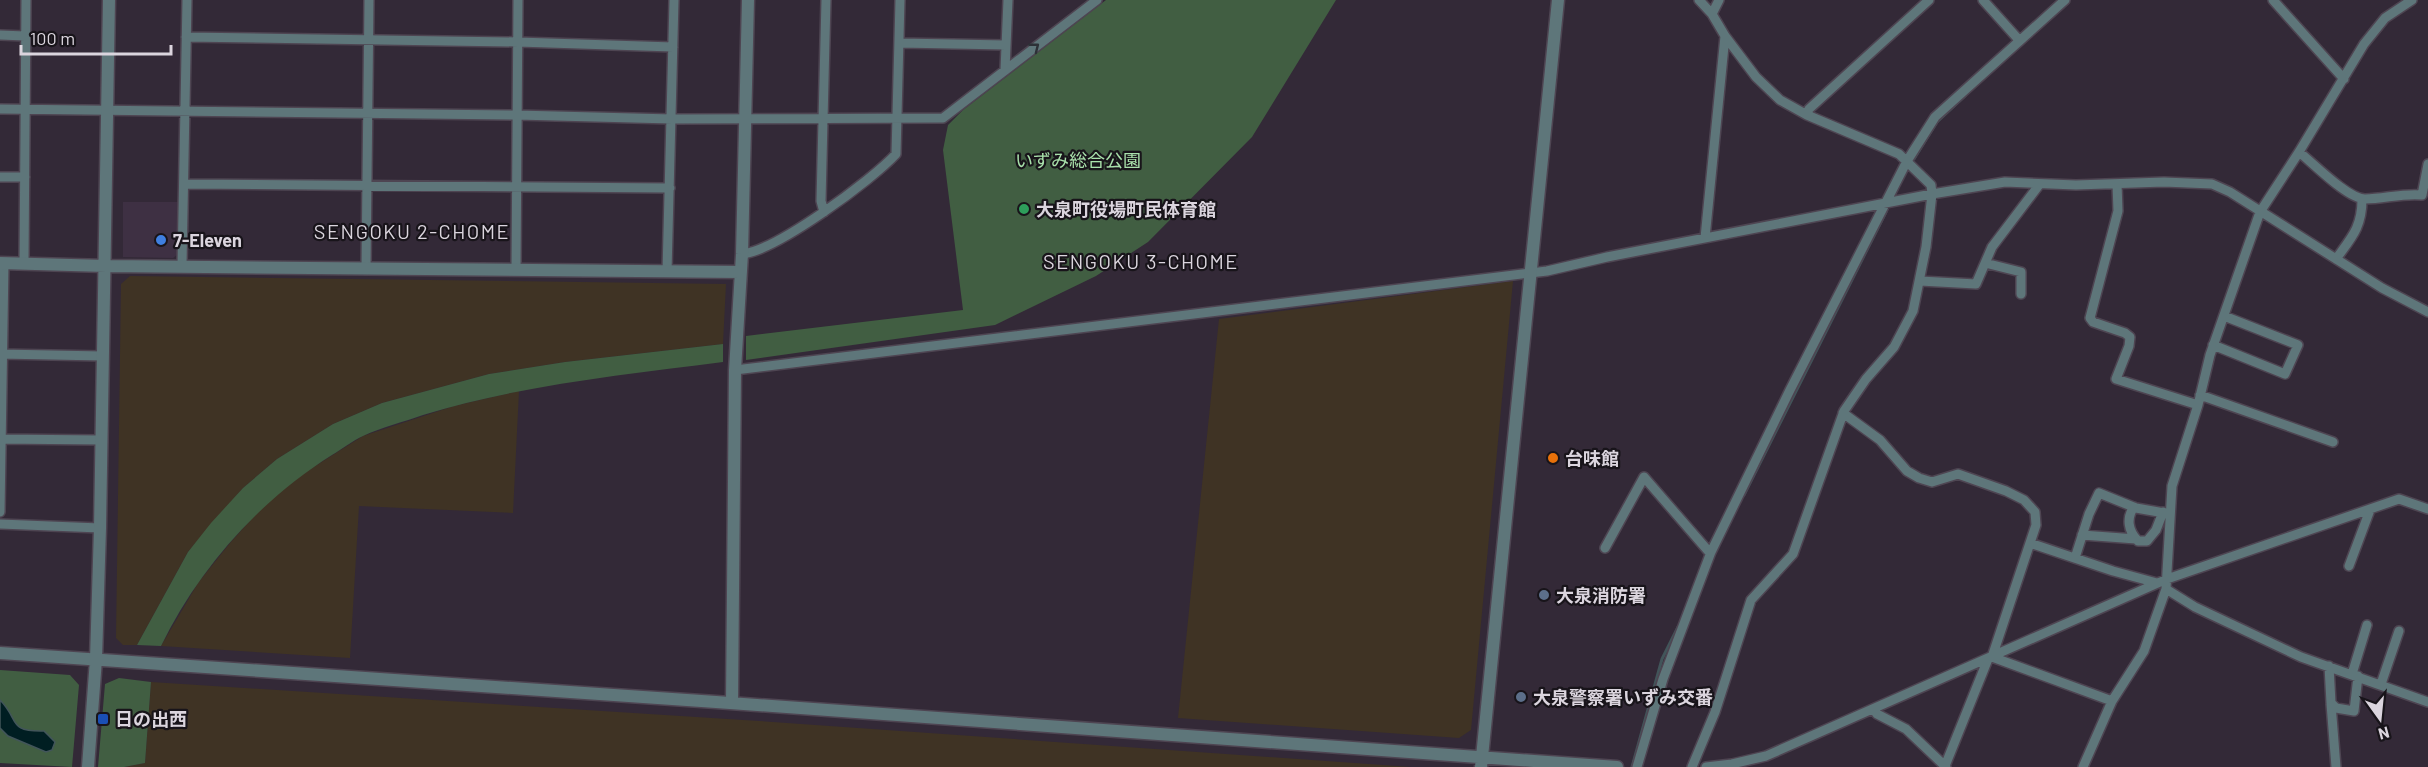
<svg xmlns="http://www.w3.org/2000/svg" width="2428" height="767" font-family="Barlow,'Noto Sans JP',sans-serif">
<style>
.built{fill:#3e3043}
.industrial{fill:#3f3324}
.green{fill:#415e42}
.water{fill:#001e22;stroke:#42555a;stroke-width:1.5}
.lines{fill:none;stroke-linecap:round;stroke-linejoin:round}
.stream{stroke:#42555a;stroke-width:3}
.minor-casing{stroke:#4e4552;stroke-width:12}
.tertiary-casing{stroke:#4e4552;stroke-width:15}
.minor{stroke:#5e767a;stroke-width:9}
.tertiary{stroke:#5e767a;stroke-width:12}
.oneway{stroke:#2d3137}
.leisure-dot{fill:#2e9e5b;stroke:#18141a;stroke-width:2}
.shop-dot{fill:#3f7fe0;stroke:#18141a;stroke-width:2}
.food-dot{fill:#e8710a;stroke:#18141a;stroke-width:2}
.service-dot{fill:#5c6f8a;stroke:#18141a;stroke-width:2}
.transit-dot{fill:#1a4fb4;stroke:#18141a;stroke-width:2}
.labels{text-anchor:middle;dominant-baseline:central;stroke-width:4.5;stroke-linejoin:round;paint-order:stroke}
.park-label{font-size:18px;fill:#a9e1ab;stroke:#18141a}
.poi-label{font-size:18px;font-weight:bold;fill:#dbd5de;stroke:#18141a;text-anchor:start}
.neighbourhood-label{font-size:20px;letter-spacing:1.5px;fill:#dbd5de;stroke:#18141a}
</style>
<rect width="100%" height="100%" fill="#332937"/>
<!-- built -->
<path class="built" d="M 123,202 L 179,202 L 177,255 L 173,258 L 123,257 Z"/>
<!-- industrial -->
<path class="industrial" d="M 130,276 L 726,284 L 723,344 L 565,362 L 489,374 L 382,403 L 333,424 L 277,459 L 243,488 L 188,552 L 137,645 L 123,645 L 116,638 L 121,284 Z
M 1513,281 L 1471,730 L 1459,738 L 1178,718 L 1219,319 Z
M 519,391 L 513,513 L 359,506 L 350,658 L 161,646 L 198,583 L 230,543 L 264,505 L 304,473 L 363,436 L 454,406 Z
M 151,682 L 759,721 L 1411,767 L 124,767 L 145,763 Z"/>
<!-- green -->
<path class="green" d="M 1106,0 L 1336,0 L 1252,137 L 1148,242 L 1096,276 L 995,325 L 746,360 L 746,336 L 963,310 L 943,150 L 948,125 L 963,110 Z
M 723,344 L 723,362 C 622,375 521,385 423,415 C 404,422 382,427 363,436 C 352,441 342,449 332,455 C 259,501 199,568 161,646 L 137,645 L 188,552 L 211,523 L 243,488 L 277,459 L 333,424 L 382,403 L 489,374 L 565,362 Z
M 0,670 L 70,675 L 79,685 L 72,767 L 0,763 Z
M 119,678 L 151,682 L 145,763 L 124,767 L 98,767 L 105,684 Z"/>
<!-- water -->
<path class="water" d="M 0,700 C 20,720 7,732 44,731 L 55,742 L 52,750 L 46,752 L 8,736 L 0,728 Z"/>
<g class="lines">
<!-- stream -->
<path class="stream" d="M 1914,159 L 1937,122 L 1965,96
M 1744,495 L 1886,212
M 1632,767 L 1662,659 L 1678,627"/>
<!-- minor casing -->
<g class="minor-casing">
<path id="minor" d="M 1983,0 L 2019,40
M 2273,0 L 2344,79
M 1712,14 L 1719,0
M 0,35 L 25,36
M 186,37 L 518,42 L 673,47
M 900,43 L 1006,45
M 1005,70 L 1008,0
M 0,109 L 517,115 L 672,119 L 943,118 L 1097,0
M 1807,115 L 1809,109 L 1929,0
M 2299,152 C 2313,163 2348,199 2365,199 C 2384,199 2402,193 2422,195 L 2428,164
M 0,177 L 25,177
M 185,184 L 670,188
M 2117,184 L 2118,211 L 2090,318 L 2093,322 L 2125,333 L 2130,337 L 2129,346 L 2116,379 L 2198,405
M 824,212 L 821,201 L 826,0
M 1705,238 L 1725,36
M 742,254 C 776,251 872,180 896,154 L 900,0
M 2336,259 C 2352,237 2362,227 2362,199
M 24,263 L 26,0
M 1985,263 L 2021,272 L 2021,294
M 182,265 L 187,0
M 366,268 L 369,0
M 516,270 L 518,0
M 667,272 L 674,0
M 1920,281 L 1976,284 L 1992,247 L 2039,185
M 2213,345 L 2285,374 L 2298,345 L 2224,316
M 0,354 L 103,356
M 735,370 L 1547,271 L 1607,257 L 1932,194 L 2005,182 L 2076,185 L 2164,182 L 2212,184 L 2230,192 L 2382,288 L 2428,312
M 2200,395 L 2333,442
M 1843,413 L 1880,440 L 1907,471 L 1919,478 L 1932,482 L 1958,474 L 2006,491 L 2024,500 L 2035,512 L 2036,525 L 1992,657 L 2112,701
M 0,439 L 101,440
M 2134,507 C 2126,518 2128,531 2138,541 L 2147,541 L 2156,530 L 2163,512
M 0,512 L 4,263
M 0,524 L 100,528
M 2082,535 L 2136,539
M 2030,543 L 2113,571 L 2157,583
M 1605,548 L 1644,477 L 1710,553
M 2075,558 L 2089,514 L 2099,493 L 2136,508 L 2170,514
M 2349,566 L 2370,510
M 2166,589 L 2195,607 L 2301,657 L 2428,702
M 2329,666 L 2331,703 L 2336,708 L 2354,711 L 2358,676
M 2352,674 L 2367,625
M 2381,684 L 2399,631
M 2331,704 L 2336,767
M 1874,710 L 1877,714 L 1906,729 L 1946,767
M 1945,766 L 1988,659
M 1637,767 L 1663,679 L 1711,552 L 1790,390 L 1907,161 L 1935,117 L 2065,0
M 1692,767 L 1715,712 L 1751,600 L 1793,554 L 1844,411 L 1866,379 L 1894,347 L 1913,311 L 1926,247 L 1932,194 L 1931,185 L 1899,154 L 1807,115 L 1780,100 L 1756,77 L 1725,36 L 1712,14 L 1699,0
M 1706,767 L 1732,764 L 1766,756 L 2167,579 L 2399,499 L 2428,509
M 2083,767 L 2112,701 L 2144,651 L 2166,589 L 2172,486 L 2198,405 L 2210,355 L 2260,212 L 2299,152 L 2364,44 L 2385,18 L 2412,0"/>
</g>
<!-- tertiary casing -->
<g class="tertiary-casing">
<path id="tertiary" d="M 0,263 L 106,266 L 741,272
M 0,653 L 716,702 L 1617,767
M 732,703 L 735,370 L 742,254 L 748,0
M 88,767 L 96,659 L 100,528 L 109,0
M 1481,767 L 1558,0"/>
</g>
<!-- minor -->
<use href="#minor" class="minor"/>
<!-- tertiary -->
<use href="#tertiary" class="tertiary"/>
</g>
<!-- one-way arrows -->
<defs><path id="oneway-chevron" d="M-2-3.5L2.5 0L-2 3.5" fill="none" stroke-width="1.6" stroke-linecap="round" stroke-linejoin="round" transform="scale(1.5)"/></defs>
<use class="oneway" href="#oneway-chevron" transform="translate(1035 47) rotate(-38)"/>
<!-- markers -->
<circle class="leisure-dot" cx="1024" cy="209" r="6"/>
<circle class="shop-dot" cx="161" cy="240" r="6"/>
<circle class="food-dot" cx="1553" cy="458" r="6"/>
<g class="service-dot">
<circle cx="1544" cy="595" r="6"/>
<circle cx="1521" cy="697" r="6"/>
</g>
<rect class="transit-dot" x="97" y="713" width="12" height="12" rx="3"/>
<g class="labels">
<!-- park labels -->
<g class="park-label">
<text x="1078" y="160">いずみ総合公園</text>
</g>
<!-- poi labels -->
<g class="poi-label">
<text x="1036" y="209">大泉町役場町民体育館</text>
<text x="173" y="240">7-Eleven</text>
<text x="1565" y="458">台味館</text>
<text x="1556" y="595">大泉消防署</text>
<text x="1533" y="697">大泉警察署いずみ交番</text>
<text x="115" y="719">日の出西</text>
</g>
<!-- neighbourhood labels -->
<g class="neighbourhood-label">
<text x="412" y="231">SENGOKU 2-CHOME</text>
<text x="1141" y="261">SENGOKU 3-CHOME</text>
</g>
</g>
<!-- north arrow -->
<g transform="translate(2380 719) rotate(165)" stroke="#18141a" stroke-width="4.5" paint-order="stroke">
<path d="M0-4.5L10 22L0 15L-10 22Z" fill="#dbd5de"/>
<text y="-9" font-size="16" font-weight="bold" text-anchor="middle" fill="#dbd5de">N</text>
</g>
<!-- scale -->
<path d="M21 45v9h150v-9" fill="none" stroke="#dbd5de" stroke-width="3"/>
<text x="30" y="45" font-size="18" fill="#dbd5de" stroke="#18141a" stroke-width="4.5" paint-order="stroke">100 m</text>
</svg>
